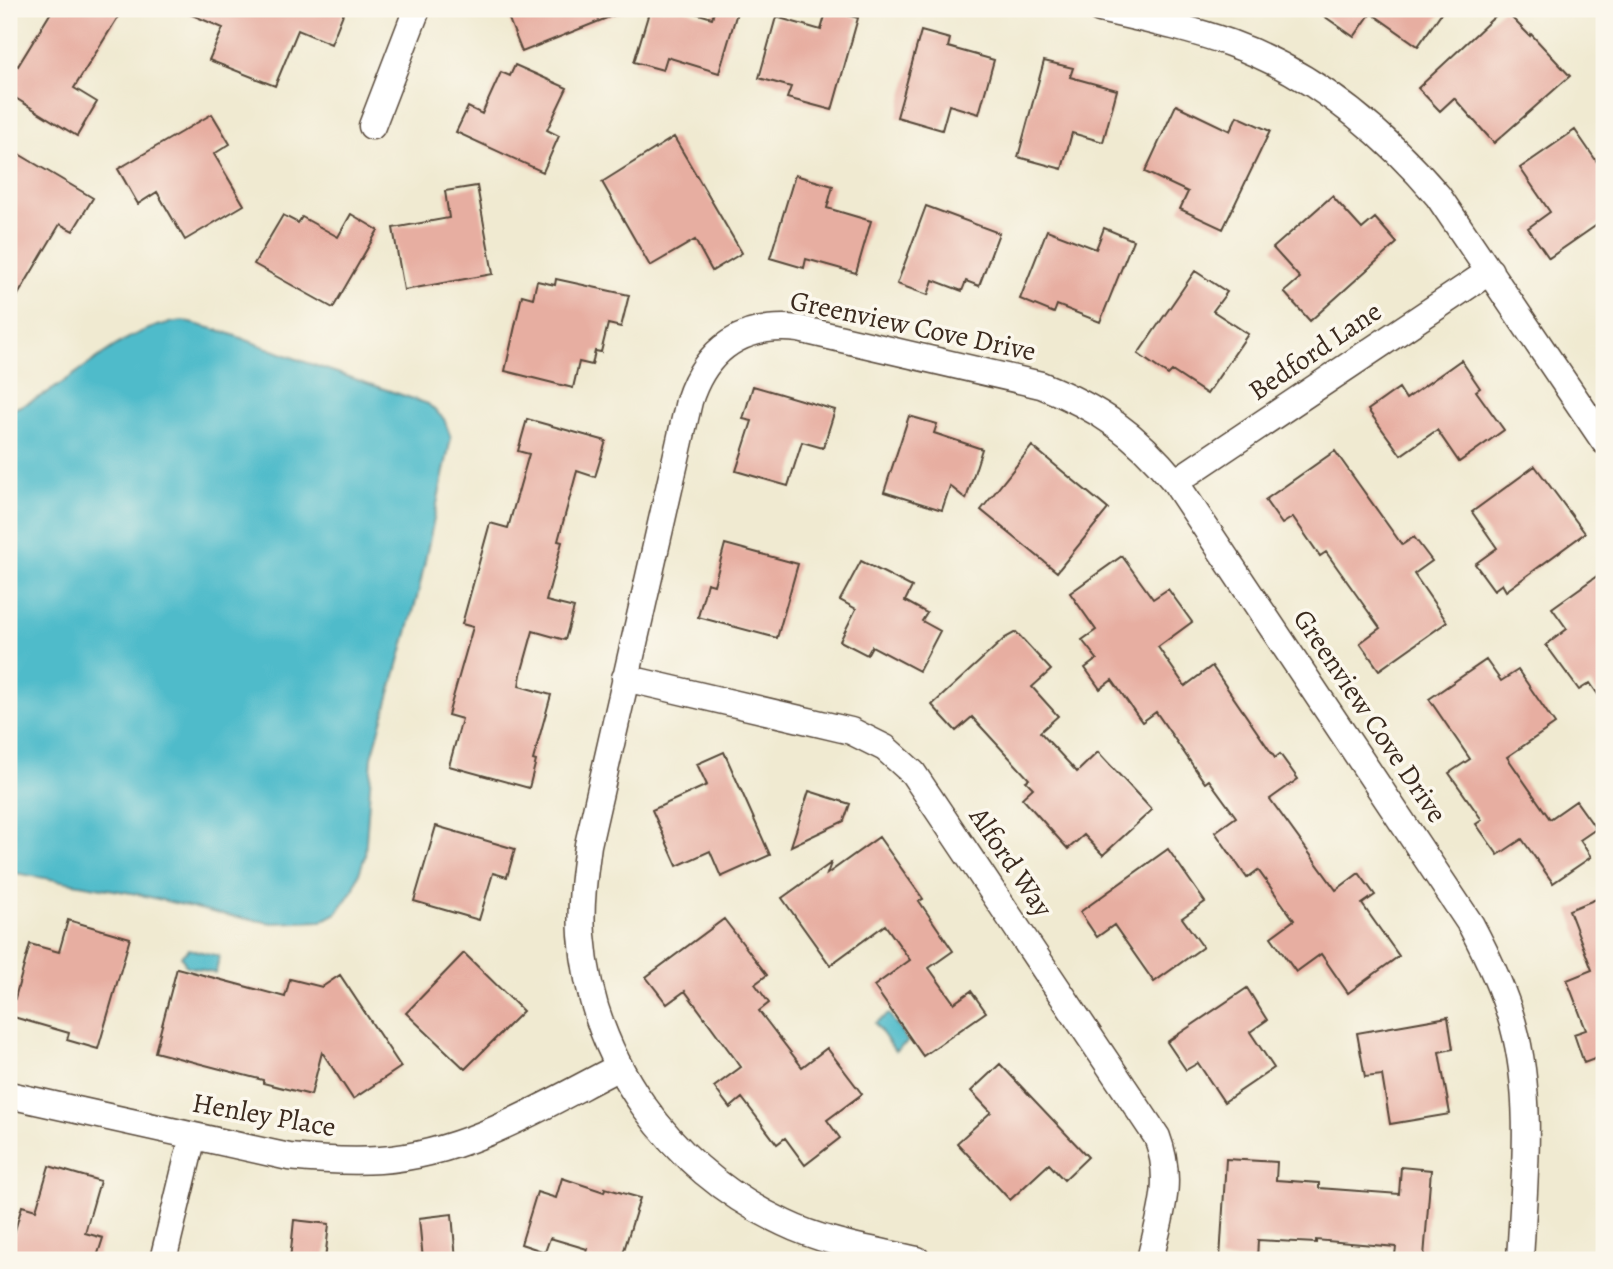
<svg xmlns="http://www.w3.org/2000/svg" width="1613" height="1269" font-family="Alegreya,serif">
<style>
.water{fill:#4fbbca;stroke:#457274;stroke-width:2}
.building{fill:#e7aea1}
.lines{fill:none;stroke-linecap:round;stroke-linejoin:round}
.street-casing{stroke:#564739;stroke-width:29}
.street{stroke:#fff;stroke-width:26}
.labels{text-anchor:middle;dominant-baseline:central;stroke-width:7;stroke-linejoin:round;paint-order:stroke}
.street-label{font-size:28px;fill:#3b2a1e;stroke:#fbf7ec}
</style>
<rect width="100%" height="100%" fill="#fbf7ec"/>
<filter id="ink" filterUnits="userSpaceOnUse"><feTurbulence type="fractalNoise" baseFrequency=".0143" numOctaves="2"/><feDisplacementMap in="SourceGraphic" scale="14" xChannelSelector="R" yChannelSelector="G"/><feConvolveMatrix kernelMatrix="1 2 1 2 8 2 1 2 1" color-interpolation-filters="sRGB"/></filter>
<filter id="wash" filterUnits="userSpaceOnUse"><feTurbulence type="fractalNoise" baseFrequency=".00686" numOctaves="4" result="noise"/><feDisplacementMap in="SourceGraphic" scale="28" xChannelSelector="R" yChannelSelector="G"/><feGaussianBlur stdDeviation="1.57" result="paint"/><feColorMatrix in="noise" values="0 0 0 0 0 0 0 0 0 0 0 0 0 0 0 0 0 1.4 0 .05"/><feComposite in="paint" operator="in"/></filter>
<g filter="url(#wash)">
<rect width="100%" height="100%" fill="#f0ead1"/>
<!-- water -->
<path class="water" d="M 183,321 L 225,332 L 302,361 L 428,404 L 444,419 L 451,438 L 418,594 L 372,757 L 365,856 L 354,888 L 337,913 L 322,921 L 272,923 L 220,914 L 137,894 L 9,872 L 9,410 C 73,391 112,327 183,321 Z
M 189,949 L 219,956 L 216,973 L 186,966 L 181,956 Z
M 889,1014 L 908,1042 L 895,1051 L 875,1023 Z"/>
<g id="blocks">
<!-- building -->
<path class="building" d="M 53,9 L 123,9 L 74,88 L 97,102 L 77,136 L 9,94 L 9,60 L 18,66 Z
M 178,9 L 345,9 L 331,44 L 298,30 L 275,86 L 209,60 L 223,28 Z
M 505,9 L 627,9 L 627,10 L 522,52 Z
M 650,9 L 682,9 L 712,18 L 715,9 L 738,9 L 719,73 L 667,57 L 663,70 L 634,62 Z
M 827,9 L 858,18 L 832,110 L 787,98 L 791,87 L 759,78 L 776,17 L 821,30 Z
M 1314,9 L 1444,9 L 1418,46 L 1371,13 L 1354,37 Z
M 1503,9 L 1530,36 L 1531,34 L 1570,76 L 1494,143 L 1454,98 L 1440,111 L 1418,88 Z
M 921,31 L 950,39 L 948,47 L 994,60 L 979,114 L 949,105 L 942,130 L 897,117 Z
M 1044,61 L 1073,68 L 1070,77 L 1117,90 L 1103,142 L 1072,133 L 1062,169 L 1018,157 Z
M 515,65 L 567,88 L 547,130 L 559,136 L 543,172 L 456,132 L 468,107 L 482,114 L 501,72 L 510,76 Z
M 1176,105 L 1230,131 L 1237,116 L 1270,131 L 1223,229 L 1180,209 L 1188,192 L 1145,172 Z
M 212,114 L 230,144 L 214,154 L 244,205 L 185,240 L 157,192 L 138,204 L 118,169 Z
M 1575,130 L 1604,172 L 1604,220 L 1549,258 L 1528,228 L 1550,212 L 1520,168 Z
M 674,137 L 742,253 L 712,271 L 695,240 L 650,266 L 602,182 Z
M 17,153 L 93,198 L 73,231 L 60,224 L 9,310 L 9,166 Z
M 795,175 L 833,186 L 827,208 L 871,221 L 856,273 L 806,259 L 804,268 L 770,258 Z
M 477,186 L 493,274 L 404,290 L 393,228 L 449,218 L 445,191 Z
M 1332,196 L 1362,229 L 1375,218 L 1397,243 L 1310,321 L 1284,292 L 1300,278 L 1273,248 Z
M 926,206 L 999,233 L 979,286 L 966,281 L 962,291 L 933,280 L 928,295 L 897,284 Z
M 351,214 L 378,230 L 333,308 L 254,264 L 283,215 L 298,223 L 302,217 L 338,237 Z
M 1104,228 L 1133,240 L 1100,322 L 1057,305 L 1054,313 L 1020,299 L 1047,230 L 1096,249 Z
M 1195,271 L 1227,292 L 1213,311 L 1248,334 L 1207,394 L 1172,371 L 1168,375 L 1138,354 Z
M 556,279 L 629,295 L 621,327 L 608,324 L 601,352 L 595,351 L 592,365 L 579,362 L 573,388 L 505,371 L 522,295 L 533,298 L 537,281 L 555,285 Z
M 1461,360 L 1480,388 L 1476,391 L 1504,430 L 1459,462 L 1437,430 L 1401,455 L 1368,410 L 1399,388 L 1406,399 Z
M 753,386 L 835,410 L 823,448 L 802,442 L 788,486 L 736,471 L 752,421 L 743,419 Z
M 909,416 L 937,424 L 934,433 L 982,449 L 966,499 L 950,486 L 942,510 L 884,492 Z
M 527,419 L 606,441 L 595,477 L 577,471 L 558,541 L 562,542 L 546,601 L 574,608 L 565,640 L 533,631 L 521,674 L 519,686 L 551,695 L 533,760 L 536,761 L 529,788 L 449,766 L 462,719 L 448,715 L 473,627 L 462,624 L 490,523 L 508,528 L 529,454 L 518,451 Z
M 1032,446 L 1108,509 L 1057,572 L 981,510 Z
M 1335,451 L 1402,545 L 1414,537 L 1432,561 L 1414,574 L 1447,622 L 1379,670 L 1360,643 L 1380,628 L 1326,552 L 1320,556 L 1293,517 L 1282,524 L 1265,500 Z
M 1535,466 L 1585,533 L 1506,591 L 1502,584 L 1494,590 L 1475,564 L 1497,548 L 1472,512 Z
M 725,544 L 798,564 L 777,638 L 698,617 L 707,583 L 714,585 Z
M 1122,556 L 1153,599 L 1168,589 L 1192,622 L 1158,647 L 1185,686 L 1212,666 L 1275,758 L 1280,754 L 1298,779 L 1270,799 L 1336,890 L 1359,873 L 1375,895 L 1362,904 L 1399,956 L 1348,993 L 1321,954 L 1296,972 L 1271,937 L 1294,920 L 1258,870 L 1247,878 L 1215,832 L 1236,817 L 1209,780 L 1205,783 L 1156,712 L 1142,722 L 1112,680 L 1100,689 L 1085,668 L 1097,659 L 1082,640 L 1096,630 L 1070,593 Z
M 861,561 L 912,587 L 905,601 L 927,613 L 922,621 L 940,631 L 919,671 L 872,646 L 867,655 L 840,641 L 856,609 L 840,600 Z
M 1604,571 L 1604,703 L 1590,683 L 1579,690 L 1546,645 L 1567,629 L 1552,608 Z
M 1016,632 L 1051,670 L 1032,687 L 1058,716 L 1040,732 L 1077,772 L 1098,752 L 1152,810 L 1103,855 L 1084,835 L 1068,849 L 1022,798 L 1033,788 L 1026,781 L 1029,779 L 972,717 L 956,731 L 932,705 L 1005,638 Z
M 1486,660 L 1501,681 L 1518,670 L 1555,724 L 1507,757 L 1550,819 L 1576,801 L 1596,829 L 1580,840 L 1591,857 L 1553,883 L 1522,839 L 1498,855 L 1476,824 L 1482,820 L 1449,773 L 1470,759 L 1429,699 Z
M 724,752 L 770,855 L 721,877 L 710,851 L 677,866 L 652,810 L 707,785 L 697,764 Z
M 809,791 L 850,804 L 844,821 L 791,846 Z
M 436,826 L 515,849 L 507,877 L 493,873 L 479,920 L 414,901 Z
M 879,837 L 923,899 L 919,901 L 953,951 L 929,968 L 954,1003 L 971,991 L 986,1012 L 923,1056 L 874,986 L 910,960 L 885,925 L 830,965 L 782,898 L 831,863 L 827,874 Z
M 1168,849 L 1205,902 L 1182,918 L 1203,947 L 1154,982 L 1114,925 L 1097,937 L 1080,912 Z
M 1604,896 L 1604,1072 L 1603,1072 L 1597,1058 L 1584,1063 L 1574,1034 L 1586,1030 L 1567,980 L 1592,970 L 1569,910 Z
M 724,919 L 767,975 L 755,984 L 769,1003 L 759,1011 L 802,1067 L 827,1048 L 862,1094 L 827,1120 L 840,1138 L 805,1165 L 785,1138 L 777,1144 L 742,1098 L 730,1108 L 714,1087 L 741,1067 L 685,991 L 667,1004 L 646,977 Z
M 68,920 L 130,938 L 98,1049 L 67,1040 L 69,1033 L 10,1016 L 30,944 L 59,952 Z
M 464,953 L 523,1011 L 465,1069 L 406,1013 Z
M 177,968 L 285,997 L 290,979 L 322,987 L 340,975 L 401,1067 L 353,1099 L 322,1052 L 311,1095 L 263,1083 L 263,1080 L 155,1052 Z
M 1247,988 L 1267,1020 L 1250,1032 L 1274,1068 L 1224,1102 L 1198,1063 L 1186,1070 L 1167,1042 Z
M 1448,1017 L 1453,1049 L 1439,1052 L 1450,1114 L 1390,1124 L 1382,1075 L 1365,1077 L 1357,1033 Z
M 1000,1064 L 1088,1157 L 1064,1180 L 1049,1164 L 1010,1200 L 957,1143 L 991,1112 L 971,1091 Z
M 1226,1159 L 1277,1162 L 1276,1180 L 1319,1183 L 1319,1188 L 1399,1194 L 1401,1167 L 1431,1170 L 1424,1257 L 1395,1255 L 1396,1247 L 1316,1240 L 1316,1243 L 1258,1240 L 1257,1260 L 1220,1259 Z
M 49,1166 L 100,1181 L 85,1233 L 103,1238 L 96,1260 L 42,1260 L 9,1251 L 22,1206 L 36,1210 Z
M 562,1178 L 604,1192 L 605,1188 L 640,1198 L 621,1260 L 584,1260 L 587,1249 L 550,1238 L 545,1252 L 521,1244 L 537,1192 L 556,1198 Z
M 452,1214 L 456,1260 L 423,1260 L 419,1218 Z
M 294,1220 L 329,1224 L 325,1260 L 290,1260 Z"/>
</g>
</g>
<g filter="url(#ink)">
<use href="#blocks" fill-opacity="0" stroke="#564739" stroke-width="2"/>
<g class="lines">
<!-- street casing -->
<g class="street-casing">
<path id="street" d="M 1100,9 C 1144,19 1188,28 1230,43 C 1313,73 1381,129 1438,196 L 1604,441
M 372,126 L 417,9
M 1175,482 L 1490,271
M 625,678 L 851,731 L 885,748 L 913,773 L 1157,1137 C 1174,1182 1160,1215 1150,1260
M 9,1095 L 289,1157 C 319,1160 349,1162 380,1160 C 467,1154 544,1105 619,1067
M 163,1260 L 193,1136
M 917,1260 C 873,1250 825,1243 784,1223 C 671,1170 591,1061 582,935 C 580,905 584,875 588,845 L 689,401 C 706,348 744,323 799,329 L 1041,385 C 1099,408 1136,434 1175,482 L 1471,925 C 1488,957 1503,989 1513,1024 C 1534,1100 1524,1182 1520,1260"/>
</g>
<!-- street -->
<use href="#street" class="street"/>
</g>
</g>
<g class="labels">
<!-- street labels -->
<g class="street-label">
<text transform="translate(913 326) rotate(12)">Greenview Cove Drive</text>
<text transform="translate(1315 351) rotate(-34)">Bedford Lane</text>
<text transform="translate(1370 716) rotate(56)">Greenview Cove Drive</text>
<text transform="translate(1011 862) rotate(56)">Alford Way</text>
<text transform="translate(264 1115) rotate(10)">Henley Place</text>
</g>
</g>
<!-- margin -->
<rect width="1613" height="1269" fill="none" stroke="#fbf7ec" stroke-width="35"/>
</svg>
